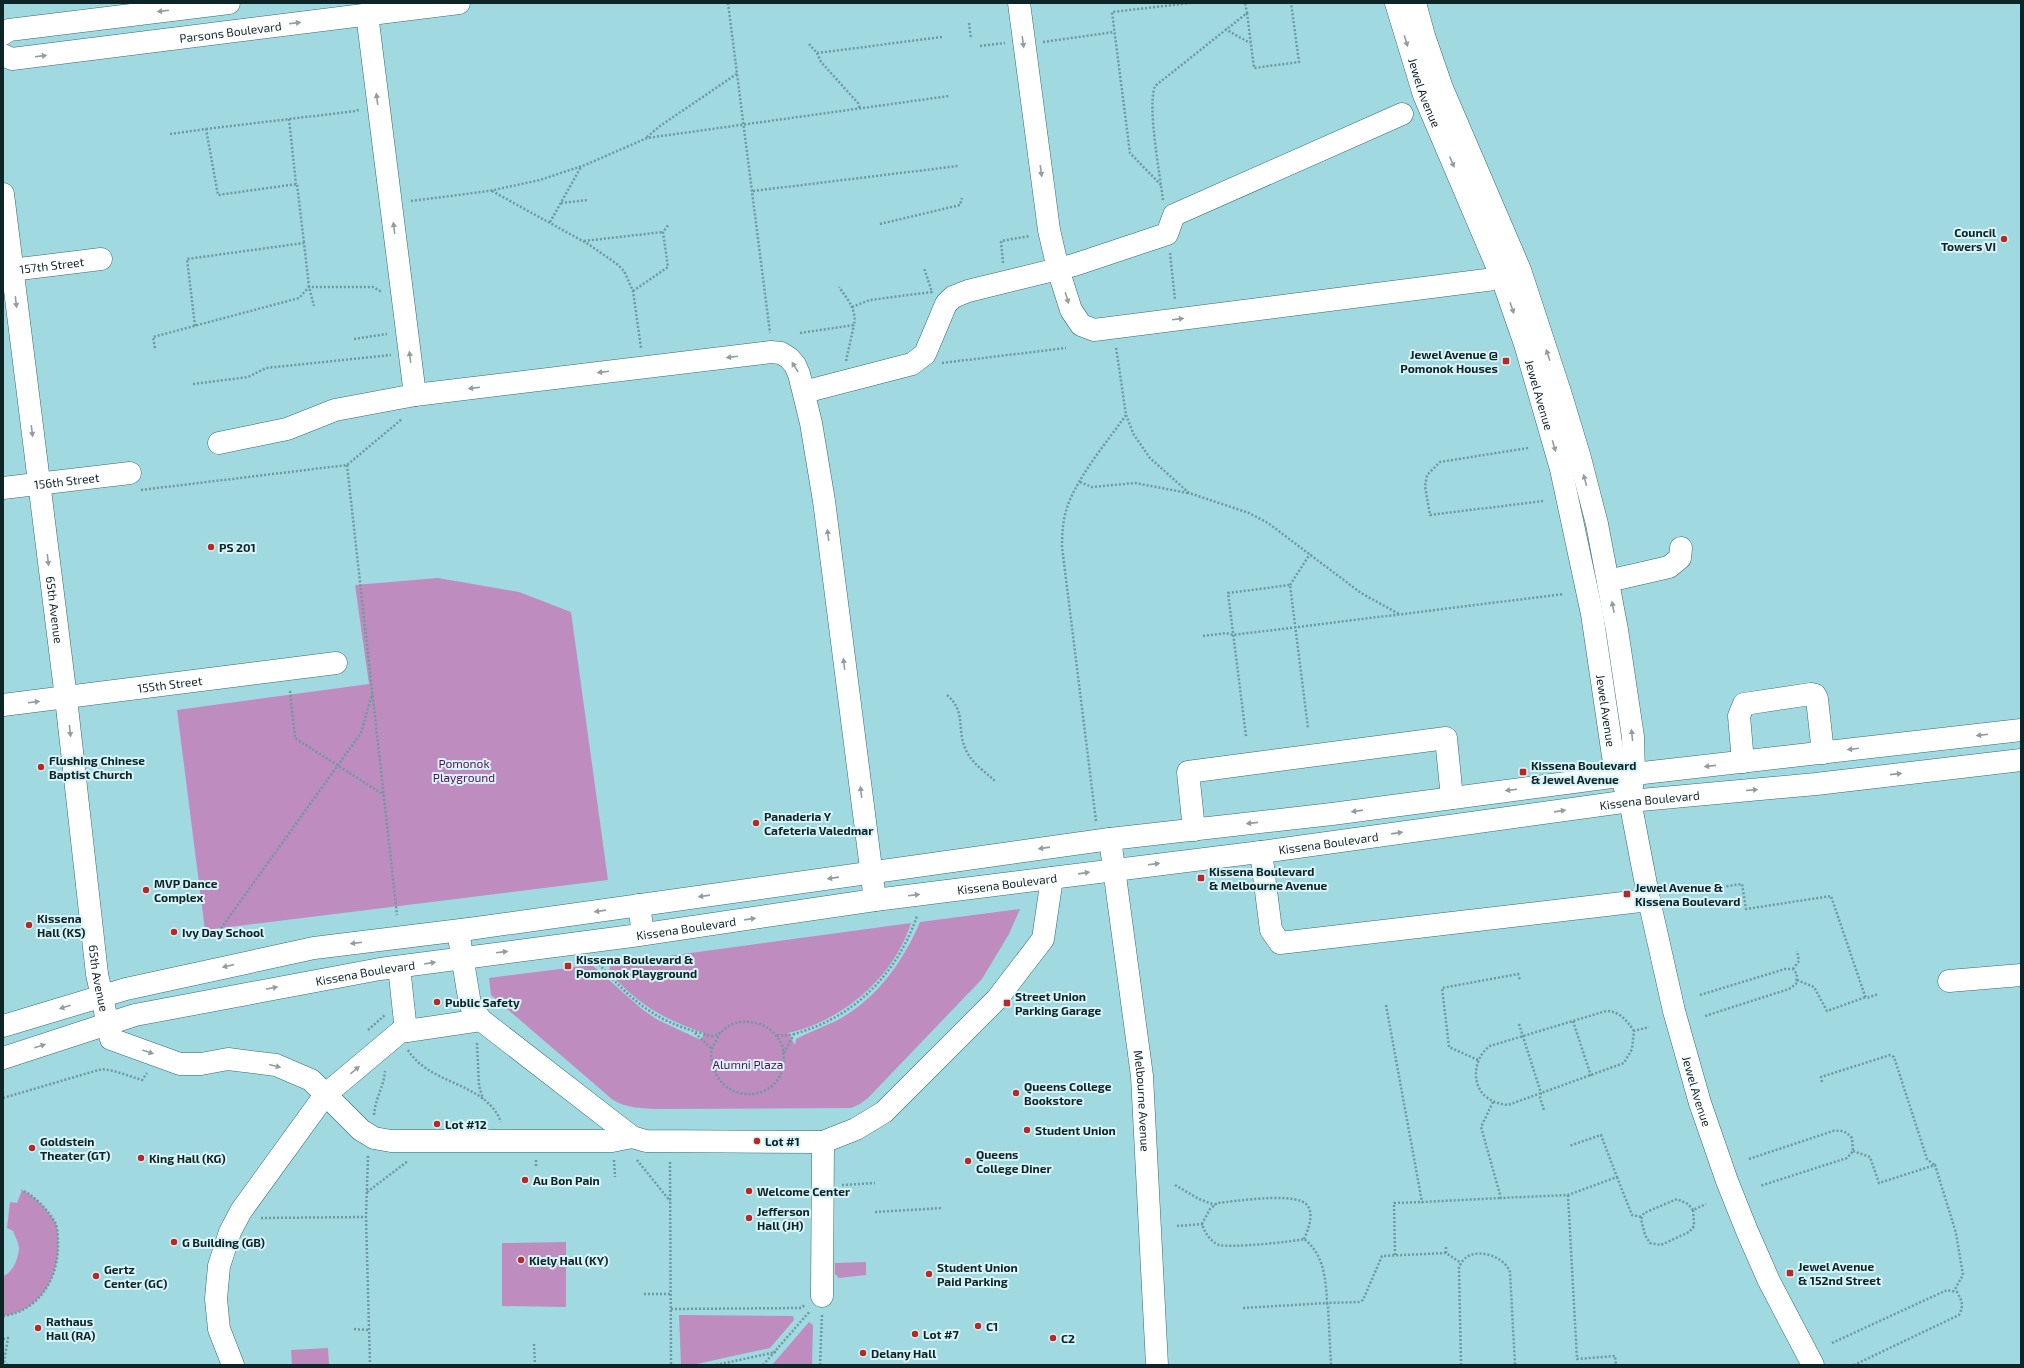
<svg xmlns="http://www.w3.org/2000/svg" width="2024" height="1368" font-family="'Exo 2',sans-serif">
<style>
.green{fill:#bf8cbf}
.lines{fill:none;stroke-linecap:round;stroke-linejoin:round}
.minor-casing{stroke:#346a71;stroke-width:23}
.major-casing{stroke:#346a71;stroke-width:23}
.path{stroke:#6d999f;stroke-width:2.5;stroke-dasharray:2 2;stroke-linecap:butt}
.minor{stroke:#fff;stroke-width:22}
.major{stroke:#fff;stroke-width:22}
.oneway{fill:#939d9e}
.poi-dot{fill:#b72827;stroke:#d9f4f8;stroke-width:1.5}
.labels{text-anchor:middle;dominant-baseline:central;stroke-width:4;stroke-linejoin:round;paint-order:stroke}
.street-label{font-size:12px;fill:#0e2528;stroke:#d9f4f8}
.poi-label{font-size:12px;font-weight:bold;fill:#0e2528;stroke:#d9f4f8;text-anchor:start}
.park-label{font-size:12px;fill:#561158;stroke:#d9f4f8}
</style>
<rect width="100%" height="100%" fill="#a1d9e1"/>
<!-- green -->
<path class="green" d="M 438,578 L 519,592 L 571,612 L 608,880 L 205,930 L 177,710 L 369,684 L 355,585 Z
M 1020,909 L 1009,934 L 982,979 L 868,1098 L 860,1104 L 851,1108 L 656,1109 C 640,1108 627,1108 613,1100 L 491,995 L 489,978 L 592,965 L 643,1010 L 658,1020 L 701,1040 L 704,1033 C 661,1018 639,1005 609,972 L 610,964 L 911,923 C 894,977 843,1021 788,1033 L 795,1045 L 796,1039 C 809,1032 823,1027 836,1021 C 876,1000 903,962 920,922 Z
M 22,1190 C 36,1197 48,1210 56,1224 C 58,1230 58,1239 58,1246 C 58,1279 39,1311 3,1316 L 3,1276 C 13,1273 19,1257 19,1247 C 18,1242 15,1236 13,1231 L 7,1228 L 10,1202 L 17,1203 Z
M 566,1242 L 566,1307 L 502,1306 L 502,1243 Z
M 866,1262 L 866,1275 L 839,1278 L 835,1274 L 835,1263 Z
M 679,1315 L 793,1316 L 794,1320 L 770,1348 L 692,1365 L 681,1365 Z
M 809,1322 L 813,1325 L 812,1365 L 772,1365 Z
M 328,1348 L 329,1365 L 292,1365 L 291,1350 Z"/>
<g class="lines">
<!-- minor casing -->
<g class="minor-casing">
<g id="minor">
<path d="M 1019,3 L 1049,230 L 1058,269 L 1071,310 L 1081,325 L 1094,330 L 1502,278"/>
<path id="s1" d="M 1396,3 L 1424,95 L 1502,278 L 1525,344 L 1561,469 L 1592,614 L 1613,756 L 1630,801 L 1649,900 L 1674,1011 L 1700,1103 L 1727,1181 L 1747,1231 L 1769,1281 L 1813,1365"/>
<path d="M 1415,3 L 1424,36 L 1442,88 L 1520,270 L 1561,395 L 1580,458 L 1597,524 L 1617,630 L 1633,737 L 1634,774 L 1631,792"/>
<path d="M 367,14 L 415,395"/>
<path d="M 3,34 L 9,30 L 229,3"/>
<path id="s2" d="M 3,55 L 12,59 L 459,3"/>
<path id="s3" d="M 3,194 L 66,698 L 97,974 L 111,1039 L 180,1064 L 201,1064 L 228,1059 L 276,1065 L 311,1080 L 361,1130 L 374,1138 L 391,1141 L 612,1141 L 632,1137"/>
<path id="s4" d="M 3,271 L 101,259"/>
<path d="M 804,392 L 912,364 L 925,354 L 946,304 L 953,297 L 968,291 L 1074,265 L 1167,234 L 1174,215 L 1402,114"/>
<path d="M 219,443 L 287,429 L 335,410 L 415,395 L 771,352 L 781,353 L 789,358 L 795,365 L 799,374 L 811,423 L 824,501 L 875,900"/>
<path id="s5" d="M 3,488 L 130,473"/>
<path d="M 1608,581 L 1669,567 L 1680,558 L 1681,548"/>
<path id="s6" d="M 3,705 L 336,663"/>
<path d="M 1743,762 L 1739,716 L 1744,704 L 1811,694 L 1815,695 L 1817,699 L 1823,753"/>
<path d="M 1194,830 L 1188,772 L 1446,738 L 1452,798"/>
<path id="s7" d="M 1110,839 L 1142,1076 L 1157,1365"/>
<path d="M 1261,852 L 1271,930 L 1280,943 L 1649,900"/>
<path d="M 639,905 L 643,934"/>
<path d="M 458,931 L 470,1004 L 481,1020 L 632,1137 L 646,1141 L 823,1142 L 822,1296"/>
<path d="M 399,967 L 406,1031"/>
<path d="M 1949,981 L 2021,975"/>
<path d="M 823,1142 L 856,1129 L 884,1112 L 997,999 L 1043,939 L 1052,878"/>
<path d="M 233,1365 L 219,1329 L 216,1299 L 219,1266 L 230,1232 L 241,1211 L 325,1095 L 400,1032 L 481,1020"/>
</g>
</g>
<!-- major casing -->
<g class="major-casing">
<g id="major">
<path d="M 3,1026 L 126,989 L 314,948 L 469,929 L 1110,839 L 1332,814 L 1634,774 L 2021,730"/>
<path id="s8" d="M 3,1058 L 135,1015 L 380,969 L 632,936 L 875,900 L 1276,850 L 1630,801 L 1816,784 L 2021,760"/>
</g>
</g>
<!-- path -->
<path class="path" d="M 728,3 L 770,333
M 1247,13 L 1254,68 L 1299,62 L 1291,3
M 969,23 L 971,39
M 1225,29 L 1250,43
M 1043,42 L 1114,32
M 809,44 L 817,53 L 821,62 L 858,103 L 860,109
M 980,46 L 1005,43
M 817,53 L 942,37
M 289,119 L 296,184
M 206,129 L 356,111 L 360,109
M 170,134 L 206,129 L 218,195 L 297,184 L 304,243
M 647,137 L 660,126 L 738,73
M 1161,185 L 1130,153 L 1112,12 L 1190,3
M 492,191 L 588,244 L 617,264 L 624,271 L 633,291 L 641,348
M 753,191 L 958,166
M 1163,200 C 1160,175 1147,106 1155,86 L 1247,13 L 1245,3
M 411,201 L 489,191 L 540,180 L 585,165 L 647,138 L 949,96
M 561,203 L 588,200
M 550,222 L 581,167
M 880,224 L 960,205 L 962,198
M 584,241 L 663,232
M 1170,253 L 1175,300
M 1003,263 L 1001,241 L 1030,236
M 633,291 L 668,267 L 663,232 L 669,224
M 852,307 L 870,300 L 932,292 L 924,268
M 195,326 L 187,259 L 304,243 L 309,287 L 314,306
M 800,333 L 854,325 C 857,309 847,299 839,287
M 354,339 L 387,334
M 155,348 L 153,337 L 299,298 L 309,287 L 373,287 L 382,292
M 846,361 L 854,325
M 942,363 L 1066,348
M 193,384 L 248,377 L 266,368 L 391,355
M 1126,415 L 1134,435 L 1150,458 L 1189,493 L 1249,513 L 1268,523 L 1361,593 L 1399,614
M 1528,448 L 1440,462 L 1427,475 L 1425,486 L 1430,515 L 1543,501
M 347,465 L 397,915
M 1080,482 L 1092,487 L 1135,483 L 1188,493
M 141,490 L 347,465 L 402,419
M 1290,585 L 1310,554
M 1203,636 L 1226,633 L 1233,635 L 1564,594
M 290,691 L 295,738 L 384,795
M 947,695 C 967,712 956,730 966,750 C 972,764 986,772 996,782
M 1246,736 L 1228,593 L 1290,585 L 1308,728
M 1096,821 L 1062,547 C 1062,532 1063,517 1069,502 C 1082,471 1107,442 1126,415 L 1116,347
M 1679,893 L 1742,884 L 1746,909 L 1831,896 L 1865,996 L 1867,998 L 1878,994
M 214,938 L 361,733 L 372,694
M 596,961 C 630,998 651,1020 701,1033 C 705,1034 708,1036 712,1036 C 720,1035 722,1031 727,1027 C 736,1021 746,1021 756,1023 C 768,1025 776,1034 781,1043 C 784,1050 784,1057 783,1064 C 781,1099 727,1107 714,1069 C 712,1063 710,1055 712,1048 C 714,1044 717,1039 719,1035
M 1793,969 L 1799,961 L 1797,951
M 1797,980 L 1814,987 L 1827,1011 L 1866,997
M 1700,995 L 1785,969 L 1793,969 L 1797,974 L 1796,984 L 1789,989 L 1705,1016
M 1386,1005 L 1422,1202 L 1501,1198
M 1573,1021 L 1591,1076
M 1519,1024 L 1541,1093 L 1540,1098 L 1544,1110
M 368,1030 L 385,1015
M 1634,1031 C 1627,1021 1620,1011 1606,1011 L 1490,1046 C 1475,1056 1470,1082 1485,1096 C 1492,1102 1500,1104 1508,1105 L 1624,1063 L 1632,1049 L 1634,1031 L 1649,1027
M 695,1033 L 712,1049
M 777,1035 C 789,1037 801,1032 812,1028 C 863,1009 900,966 917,916
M 477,1043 L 479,1086 L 483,1099
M 408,1050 C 429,1085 486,1082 501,1122
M 784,1053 L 794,1034
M 1478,1060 L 1449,1047 L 1442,988 L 1518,974 L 1520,980
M 1822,1082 L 1821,1077 L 1890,1055 L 1894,1057 L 1927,1159 L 1934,1165
M 3,1098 L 102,1069 L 114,1071 L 142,1080 L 147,1073
M 1493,1102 L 1481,1127 L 1501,1198 L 1568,1195 L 1617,1177 L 1601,1135 L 1569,1146
M 374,1115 C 375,1099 384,1086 385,1071
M 1853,1151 L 1870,1157 L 1879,1183 L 1935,1165 L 1956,1233 L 1963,1275 L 1954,1291
M 368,1156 L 366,1217 L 370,1365
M 1749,1159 L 1833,1131 C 1841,1130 1846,1131 1852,1138 L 1853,1151 L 1847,1158 L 1760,1186
M 536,1160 L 536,1168
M 614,1160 L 615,1177
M 637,1160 L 670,1201
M 670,1162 L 671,1365
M 1617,1177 L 1632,1215 L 1642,1217
M 842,1185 L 875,1183
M 1175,1185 L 1199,1199 L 1215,1205
M 367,1192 L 408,1161
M 1568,1195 L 1577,1359 L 1615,1356 L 1616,1365
M 1693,1210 L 1688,1204 L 1677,1199 L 1644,1213 L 1641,1219 L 1645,1235 L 1650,1243 L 1661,1245 L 1689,1232 L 1693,1228 L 1694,1223 L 1693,1210 L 1706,1204
M 875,1212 L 943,1208
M 261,1218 L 366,1217
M 1177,1226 L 1203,1224
M 1304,1239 C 1309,1228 1317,1207 1301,1201 C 1283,1194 1237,1201 1217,1203 L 1210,1209 L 1202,1224 C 1205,1233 1210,1241 1219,1245 C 1230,1248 1292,1242 1304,1239 C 1324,1254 1326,1280 1327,1303 L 1359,1302 L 1363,1300 L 1382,1256 L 1446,1253 L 1461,1263
M 1446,1253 L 1446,1246
M 1395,1255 L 1394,1203 L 1422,1202
M 644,1294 L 670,1294
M 1243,1308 L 1327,1303 L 1328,1306 L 1331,1365
M 671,1309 L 801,1308 L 805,1305
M 3,1316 C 39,1311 58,1279 58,1246 C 58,1239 58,1230 56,1224 C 48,1210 36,1197 22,1190
M 354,1329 L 369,1330
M 3,1339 L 8,1338 L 4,1361 L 7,1365
M 1832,1343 L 1947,1290 L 1957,1292 C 1962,1301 1964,1305 1959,1315 L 1854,1365
M 534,1344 L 535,1365
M 716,1365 L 776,1352
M 763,1365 L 810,1311
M 820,1365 L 822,1315
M 1461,1365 L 1459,1268 C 1466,1244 1503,1253 1510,1272 L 1515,1365"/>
<!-- minor -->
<use href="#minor" class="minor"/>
<!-- major -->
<use href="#major" class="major"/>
</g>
<!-- one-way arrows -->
<defs><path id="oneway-solid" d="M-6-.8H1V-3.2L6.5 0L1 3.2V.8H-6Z"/></defs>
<g class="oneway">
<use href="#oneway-solid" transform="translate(163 11) rotate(173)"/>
<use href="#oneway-solid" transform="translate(295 23) rotate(-7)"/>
<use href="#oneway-solid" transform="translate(1406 41) rotate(73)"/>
<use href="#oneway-solid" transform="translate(1023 42) rotate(82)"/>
<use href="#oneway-solid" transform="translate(41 56) rotate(-7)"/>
<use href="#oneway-solid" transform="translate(377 99) rotate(-97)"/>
<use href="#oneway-solid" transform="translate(1452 162) rotate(67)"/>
<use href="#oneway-solid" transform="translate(1041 171) rotate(82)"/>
<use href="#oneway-solid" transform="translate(394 228) rotate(-97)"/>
<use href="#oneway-solid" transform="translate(1067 298) rotate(73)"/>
<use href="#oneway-solid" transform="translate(16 302) rotate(83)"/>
<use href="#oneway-solid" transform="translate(1512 308) rotate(71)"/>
<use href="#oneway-solid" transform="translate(1178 319) rotate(-7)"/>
<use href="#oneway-solid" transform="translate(1548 355) rotate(-108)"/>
<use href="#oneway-solid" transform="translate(410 357) rotate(-97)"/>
<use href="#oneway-solid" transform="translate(732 357) rotate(173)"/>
<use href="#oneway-solid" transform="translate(795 367) rotate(-122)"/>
<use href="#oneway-solid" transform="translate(603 372) rotate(173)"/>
<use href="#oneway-solid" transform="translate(474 388) rotate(173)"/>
<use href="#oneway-solid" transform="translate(32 431) rotate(83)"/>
<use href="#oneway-solid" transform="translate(1554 446) rotate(74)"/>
<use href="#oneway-solid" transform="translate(1585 480) rotate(-105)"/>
<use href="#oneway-solid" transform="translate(828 535) rotate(-97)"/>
<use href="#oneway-solid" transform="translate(48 560) rotate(83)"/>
<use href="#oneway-solid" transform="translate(1613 607) rotate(-101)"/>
<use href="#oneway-solid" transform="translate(844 664) rotate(-97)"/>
<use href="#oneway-solid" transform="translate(34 702) rotate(-7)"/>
<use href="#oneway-solid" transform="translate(70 731) rotate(84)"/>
<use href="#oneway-solid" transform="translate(1632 735) rotate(-96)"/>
<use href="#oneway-solid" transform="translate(1982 735) rotate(173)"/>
<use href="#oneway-solid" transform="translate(1853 749) rotate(173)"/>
<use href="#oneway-solid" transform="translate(1710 766) rotate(174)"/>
<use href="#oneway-solid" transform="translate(1896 774) rotate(-6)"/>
<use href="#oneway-solid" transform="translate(1511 790) rotate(173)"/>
<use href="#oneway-solid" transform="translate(1752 790) rotate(-5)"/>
<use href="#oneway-solid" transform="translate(861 792) rotate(-97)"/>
<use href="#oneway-solid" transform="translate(1357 811) rotate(172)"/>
<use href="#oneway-solid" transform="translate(1560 811) rotate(-8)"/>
<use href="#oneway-solid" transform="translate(1252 823) rotate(174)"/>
<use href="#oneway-solid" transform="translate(1397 833) rotate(-8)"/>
<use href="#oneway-solid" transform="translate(1044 848) rotate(172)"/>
<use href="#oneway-solid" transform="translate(1154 864) rotate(-7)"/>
<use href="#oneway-solid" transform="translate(1084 873) rotate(-8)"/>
<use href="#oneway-solid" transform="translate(833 878) rotate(172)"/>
<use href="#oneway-solid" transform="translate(914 895) rotate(-7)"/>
<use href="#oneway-solid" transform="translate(704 896) rotate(172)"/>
<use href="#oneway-solid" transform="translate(600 911) rotate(172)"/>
<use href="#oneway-solid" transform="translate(750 919) rotate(-8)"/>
<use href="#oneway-solid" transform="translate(356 943) rotate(173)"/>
<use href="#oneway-solid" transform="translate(502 952) rotate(-7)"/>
<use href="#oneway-solid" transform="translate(430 963) rotate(-9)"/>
<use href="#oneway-solid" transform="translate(228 966) rotate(167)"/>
<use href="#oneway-solid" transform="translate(272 988) rotate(-11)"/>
<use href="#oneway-solid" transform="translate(65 1007) rotate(163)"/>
<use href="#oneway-solid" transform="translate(40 1046) rotate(-18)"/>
<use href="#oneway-solid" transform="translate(148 1052) rotate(19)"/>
<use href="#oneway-solid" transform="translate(275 1066) rotate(14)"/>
<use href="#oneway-solid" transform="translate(355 1070) rotate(-40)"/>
</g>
<!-- markers -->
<g class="poi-dot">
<circle cx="2004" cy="239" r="4"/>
<rect x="1502" y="357" width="8" height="8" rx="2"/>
<circle cx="211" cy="547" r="4"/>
<circle cx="41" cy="767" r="4"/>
<rect x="1519" y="768" width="8" height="8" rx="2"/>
<circle cx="756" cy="823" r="4"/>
<rect x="1197" y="874" width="8" height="8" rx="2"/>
<circle cx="146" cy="890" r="4"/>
<rect x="1623" y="890" width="8" height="8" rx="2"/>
<circle cx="29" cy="925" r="4"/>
<circle cx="174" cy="932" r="4"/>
<rect x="564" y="962" width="8" height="8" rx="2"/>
<circle cx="437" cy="1002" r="4"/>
<rect x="1003" y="999" width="8" height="8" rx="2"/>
<circle cx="1016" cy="1093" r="4"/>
<circle cx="437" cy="1124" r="4"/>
<circle cx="1027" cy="1130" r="4"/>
<circle cx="757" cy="1141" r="4"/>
<circle cx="32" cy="1148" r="4"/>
<circle cx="141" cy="1158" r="4"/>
<circle cx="968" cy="1161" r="4"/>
<circle cx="525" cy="1180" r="4"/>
<circle cx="749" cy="1191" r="4"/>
<circle cx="749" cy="1218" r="4"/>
<circle cx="174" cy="1242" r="4"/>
<circle cx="521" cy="1260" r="4"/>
<rect x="1786" y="1269" width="8" height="8" rx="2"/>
<circle cx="929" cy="1274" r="4"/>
<circle cx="96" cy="1276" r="4"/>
<circle cx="978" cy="1326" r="4"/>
<circle cx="38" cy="1328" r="4"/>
<circle cx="915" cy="1334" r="4"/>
<circle cx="1053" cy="1338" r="4"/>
<circle cx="863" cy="1353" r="4"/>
</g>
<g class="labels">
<!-- street labels -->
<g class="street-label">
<text stroke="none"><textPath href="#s2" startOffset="230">Parsons Boulevard</textPath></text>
<text stroke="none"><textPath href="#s1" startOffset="94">Jewel Avenue</textPath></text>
<text stroke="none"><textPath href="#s4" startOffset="49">157th Street</textPath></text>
<text stroke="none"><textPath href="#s1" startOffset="418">Jewel Avenue</textPath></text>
<text stroke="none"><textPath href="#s5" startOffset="64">156th Street</textPath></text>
<text stroke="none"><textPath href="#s3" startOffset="419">65th Avenue</textPath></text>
<text stroke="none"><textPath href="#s6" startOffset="168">155th Street</textPath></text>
<text stroke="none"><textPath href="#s1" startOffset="741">Jewel Avenue</textPath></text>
<text stroke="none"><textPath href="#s8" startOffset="1669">Kissena Boulevard</textPath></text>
<text stroke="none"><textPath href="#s8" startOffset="1345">Kissena Boulevard</textPath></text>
<text stroke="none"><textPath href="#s8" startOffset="1021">Kissena Boulevard</textPath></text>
<text stroke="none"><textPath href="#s8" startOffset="697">Kissena Boulevard</textPath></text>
<text stroke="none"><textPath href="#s8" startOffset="373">Kissena Boulevard</textPath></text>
<text stroke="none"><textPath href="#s3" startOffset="790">65th Avenue</textPath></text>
<text stroke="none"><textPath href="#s1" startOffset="1133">Jewel Avenue</textPath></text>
<text stroke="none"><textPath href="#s7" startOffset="264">Melbourne Avenue</textPath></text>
</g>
<!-- poi labels -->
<g class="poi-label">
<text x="1996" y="232" text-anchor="end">Council<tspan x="1996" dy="14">Towers VI</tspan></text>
<text x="1498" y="354" text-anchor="end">Jewel Avenue @<tspan x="1498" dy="14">Pomonok Houses</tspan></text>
<text x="219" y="547">PS 201</text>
<text x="49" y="760">Flushing Chinese<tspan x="49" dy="14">Baptist Church</tspan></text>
<text x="1531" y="765">Kissena Boulevard<tspan x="1531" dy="14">&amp; Jewel Avenue</tspan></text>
<text x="764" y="816">Panaderia Y<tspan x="764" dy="14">Cafeteria Valedmar</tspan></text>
<text x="1209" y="871">Kissena Boulevard<tspan x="1209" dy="14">&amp; Melbourne Avenue</tspan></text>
<text x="154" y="883">MVP Dance<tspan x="154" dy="14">Complex</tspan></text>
<text x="1635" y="887">Jewel Avenue &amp;<tspan x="1635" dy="14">Kissena Boulevard</tspan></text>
<text x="37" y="918">Kissena<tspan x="37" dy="14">Hall (KS)</tspan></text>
<text x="182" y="932">Ivy Day School</text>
<text x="576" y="959">Kissena Boulevard &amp;<tspan x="576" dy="14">Pomonok Playground</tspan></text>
<text x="1015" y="996">Street Union<tspan x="1015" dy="14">Parking Garage</tspan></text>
<text x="445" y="1002">Public Safety</text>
<text x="1024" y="1086">Queens College<tspan x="1024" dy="14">Bookstore</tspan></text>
<text x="445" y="1124">Lot #12</text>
<text x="1035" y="1130">Student Union</text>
<text x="40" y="1141">Goldstein<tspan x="40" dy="14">Theater (GT)</tspan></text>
<text x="765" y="1141">Lot #1</text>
<text x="976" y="1154">Queens<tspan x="976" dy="14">College Diner</tspan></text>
<text x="149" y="1158">King Hall (KG)</text>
<text x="533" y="1180">Au Bon Pain</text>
<text x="757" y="1191">Welcome Center</text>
<text x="757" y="1211">Jefferson<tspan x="757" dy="14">Hall (JH)</tspan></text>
<text x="182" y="1242">G Building (GB)</text>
<text x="529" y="1260">Kiely Hall (KY)</text>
<text x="1798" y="1266">Jewel Avenue<tspan x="1798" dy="14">&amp; 152nd Street</tspan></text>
<text x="937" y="1267">Student Union<tspan x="937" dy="14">Paid Parking</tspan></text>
<text x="104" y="1269">Gertz<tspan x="104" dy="14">Center (GC)</tspan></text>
<text x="46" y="1321">Rathaus<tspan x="46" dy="14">Hall (RA)</tspan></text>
<text x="986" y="1326">C1</text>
<text x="923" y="1334">Lot #7</text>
<text x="1061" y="1338">C2</text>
<text x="871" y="1353">Delany Hall</text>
</g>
<!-- park labels -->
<g class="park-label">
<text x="464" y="763">Pomonok<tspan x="464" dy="14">Playground</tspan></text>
<text x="748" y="1064">Alumni Plaza</text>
</g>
</g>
<!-- border -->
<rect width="2024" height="1368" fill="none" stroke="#0e2528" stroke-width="8"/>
</svg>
